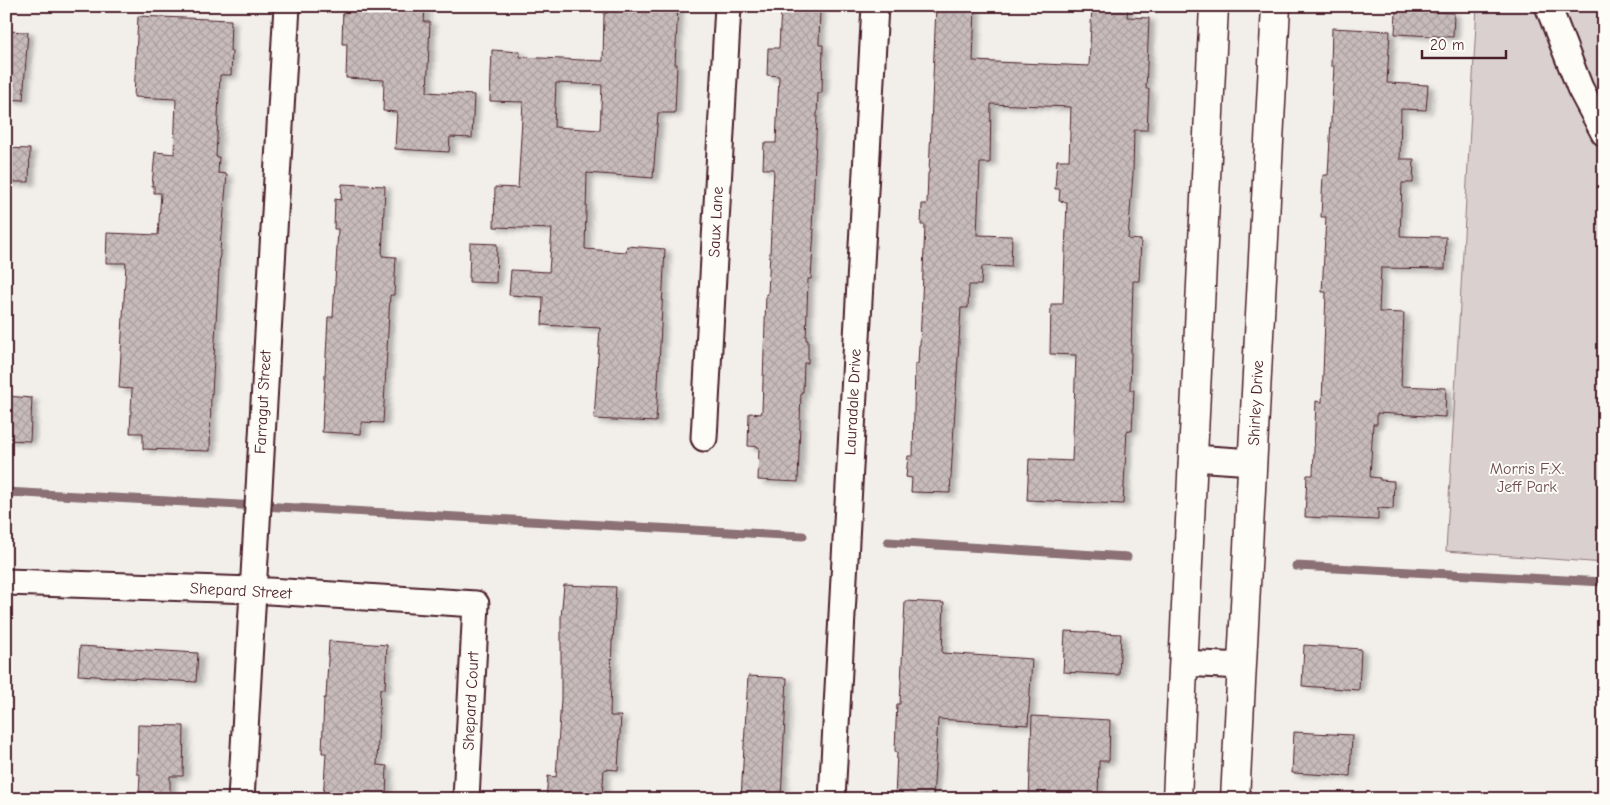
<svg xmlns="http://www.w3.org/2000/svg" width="1610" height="805" font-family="'Comic Neue',sans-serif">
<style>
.park{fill:#d9d0cf;stroke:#92787d}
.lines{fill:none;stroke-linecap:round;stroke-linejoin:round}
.stream{stroke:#8b6f75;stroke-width:9}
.building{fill:url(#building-cross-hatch);stroke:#4a1f2b;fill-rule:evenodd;filter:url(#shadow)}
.street-casing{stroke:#4a1f2b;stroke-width:29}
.secondary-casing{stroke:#4a1f2b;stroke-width:31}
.street{stroke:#fdfcf7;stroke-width:25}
.secondary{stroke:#fdfcf7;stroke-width:28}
.labels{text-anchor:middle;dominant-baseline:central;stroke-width:4;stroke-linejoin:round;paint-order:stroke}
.street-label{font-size:16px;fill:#4a1f2b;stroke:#fdfcf7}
.park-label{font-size:16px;fill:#6e4b54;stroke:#fdfcf7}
</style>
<defs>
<pattern id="building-cross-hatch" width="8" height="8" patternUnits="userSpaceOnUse" patternTransform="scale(1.25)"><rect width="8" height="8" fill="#c8bbbb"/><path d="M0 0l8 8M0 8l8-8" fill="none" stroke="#ada0a1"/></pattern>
<filter id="shadow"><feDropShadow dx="5.5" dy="3" stdDeviation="2.5" flood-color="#0004"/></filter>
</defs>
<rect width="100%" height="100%" fill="#f2efeb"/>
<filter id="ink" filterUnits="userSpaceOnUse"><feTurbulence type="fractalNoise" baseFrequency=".02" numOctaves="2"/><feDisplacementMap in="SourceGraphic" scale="10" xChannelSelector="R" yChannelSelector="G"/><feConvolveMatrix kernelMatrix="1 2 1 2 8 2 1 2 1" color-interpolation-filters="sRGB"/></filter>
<g filter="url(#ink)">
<!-- park -->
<path class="park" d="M 1477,6 L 1604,6 L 1604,563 L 1446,551 Z"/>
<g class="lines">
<!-- stream -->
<path class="stream" d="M 6,492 L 803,536
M 888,542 L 1127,557
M 1296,566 L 1604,582"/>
</g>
<!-- building -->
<path class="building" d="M 343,6 L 425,9 L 424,22 L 430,22 L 427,92 L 474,95 L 472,138 L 450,137 L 449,152 L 395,149 L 397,112 L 383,111 L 384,80 L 346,78 L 347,44 L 342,44 Z
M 608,6 L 678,6 L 675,64 L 677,64 L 675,113 L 658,113 L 653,178 L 587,173 L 585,249 L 626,252 L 627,246 L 665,249 L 656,422 L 594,419 L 600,328 L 542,325 L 543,297 L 509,295 L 511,270 L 549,272 L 552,229 L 494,227 L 495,187 L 518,188 L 523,102 L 490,101 L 492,50 L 520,52 L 520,57 L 603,61 L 604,13 L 607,13 ZM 556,83 L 602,85 L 600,130 L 554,127 Z
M 781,6 L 820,6 L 819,45 L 823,45 L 822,93 L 818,93 L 812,229 L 814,229 L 811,279 L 808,279 L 806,340 L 808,340 L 808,363 L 804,363 L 803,392 L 801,392 L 798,482 L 758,480 L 759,447 L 748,446 L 749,413 L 761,414 L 762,410 L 766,294 L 768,294 L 774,169 L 763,169 L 764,143 L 776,143 L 779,76 L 767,75 L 768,48 L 779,48 Z
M 936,6 L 975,6 L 973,61 L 1089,66 L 1092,6 L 1128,6 L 1127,17 L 1149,18 L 1146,89 L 1149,89 L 1147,130 L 1134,130 L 1133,173 L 1128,239 L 1141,240 L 1139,281 L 1133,281 L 1130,390 L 1134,390 L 1132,431 L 1127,430 L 1123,504 L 1027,500 L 1029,459 L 1072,461 L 1076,355 L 1050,354 L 1051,304 L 1063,304 L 1067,202 L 1059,201 L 1060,189 L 1055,189 L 1057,160 L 1069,160 L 1071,107 L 991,104 L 990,163 L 980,163 L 977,235 L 1012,236 L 1011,267 L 982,266 L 981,285 L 969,285 L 968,308 L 961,308 L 950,493 L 911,492 L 912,478 L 906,477 L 908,456 L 913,456 L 915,364 L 918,364 L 919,345 L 920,345 L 925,225 L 921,225 L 922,204 L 927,204 L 928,173 L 929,173 Z
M 1396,10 L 1454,13 L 1453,37 L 1395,34 Z
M 138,16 L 231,20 L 230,51 L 232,51 L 231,75 L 220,75 L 216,157 L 219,157 L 218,173 L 227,174 L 222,234 L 221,234 L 212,394 L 211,393 L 210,451 L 143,449 L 143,433 L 130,433 L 132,389 L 119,388 L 126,263 L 106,263 L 107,233 L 158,235 L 161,193 L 154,193 L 154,186 L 152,186 L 155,152 L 174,154 L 176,99 L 134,97 Z
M 1332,28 L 1390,31 L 1387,83 L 1428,85 L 1426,110 L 1401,109 L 1400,159 L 1414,159 L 1413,183 L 1402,183 L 1400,236 L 1446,237 L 1445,269 L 1381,268 L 1379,312 L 1404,313 L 1401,386 L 1446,388 L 1445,417 L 1377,413 L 1377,424 L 1373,424 L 1370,477 L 1380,478 L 1380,480 L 1394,481 L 1393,509 L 1378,508 L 1378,520 L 1305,517 L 1307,475 L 1313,475 L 1316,401 L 1322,402 L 1326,292 L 1322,292 L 1326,217 L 1321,217 L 1323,175 L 1328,175 L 1334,66 L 1331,66 Z
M 6,31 L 28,32 L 23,100 L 6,99 Z
M 6,148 L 30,149 L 29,182 L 6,182 Z
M 342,184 L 385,186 L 382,256 L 396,257 L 394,295 L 390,295 L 383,423 L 362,422 L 361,434 L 322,432 L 328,317 L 333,317 L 338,229 L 334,229 L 335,199 L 341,200 Z
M 470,243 L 497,244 L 496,283 L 469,282 Z
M 6,396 L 32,398 L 30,441 L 6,440 Z
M 564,585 L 616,587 L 613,640 L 612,640 L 610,716 L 621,716 L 618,770 L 604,769 L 602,799 L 546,799 L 548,776 L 556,777 L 561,699 L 561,617 Z
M 905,601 L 944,603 L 942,653 L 1032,659 L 1028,725 L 938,719 L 933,799 L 895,799 L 897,752 L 895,751 L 896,723 L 897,704 L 900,704 Z
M 1065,631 L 1121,634 L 1119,675 L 1063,672 Z
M 329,641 L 387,645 L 385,689 L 380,689 L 377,765 L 387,766 L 386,799 L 323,799 L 326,753 L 322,753 L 324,698 L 326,698 Z
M 1304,645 L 1361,649 L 1359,690 L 1302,686 Z
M 80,646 L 198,653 L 196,682 L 78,675 Z
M 748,676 L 787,678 L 781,799 L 741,799 Z
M 1032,716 L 1110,720 L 1109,761 L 1099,761 L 1098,799 L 1029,799 Z
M 138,725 L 184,726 L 183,776 L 170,776 L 170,794 L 139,794 L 140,774 L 137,774 Z
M 1294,732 L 1352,735 L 1350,776 L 1292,773 Z"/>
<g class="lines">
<!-- street casing -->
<g class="street-casing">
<path id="street" d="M 1548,6 L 1580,88 L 1604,133
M 704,438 L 728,6
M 1193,458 L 1253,462
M 6,582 L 253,590 L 476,604 L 466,799
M 1183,663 L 1242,666
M 241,799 L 287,6
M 832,799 L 875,6"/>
</g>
<!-- secondary casing -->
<g class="secondary-casing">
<path id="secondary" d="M 1177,799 L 1214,6
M 1235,799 L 1276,6"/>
</g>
<!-- street -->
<use href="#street" class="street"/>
<!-- secondary -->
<use href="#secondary" class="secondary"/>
</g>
</g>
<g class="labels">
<!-- street labels -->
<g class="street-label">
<text transform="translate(716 222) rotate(-87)">Saux Lane</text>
<text transform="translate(263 402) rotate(-87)">Farragut Street</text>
<text transform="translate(853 402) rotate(-87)">Lauradale Drive</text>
<text transform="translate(1256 403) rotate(-87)">Shirley Drive</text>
<text transform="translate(241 591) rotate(3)">Shepard Street</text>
<text transform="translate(471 701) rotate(-87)">Shepard Court</text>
</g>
<!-- park labels -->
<g class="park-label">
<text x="1527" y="469">Morris F.X.<tspan x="1527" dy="18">Jeff Park</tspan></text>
</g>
</g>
<!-- margin -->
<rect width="1610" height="805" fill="none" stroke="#fdfcf7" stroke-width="25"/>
<rect x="12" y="12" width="1585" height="780" fill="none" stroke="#4a1f2b" stroke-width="2" filter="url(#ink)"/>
<!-- scale -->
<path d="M1422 50v8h84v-8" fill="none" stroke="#4a1f2b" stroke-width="2.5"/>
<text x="1430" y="50" font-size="15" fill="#4a1f2b" stroke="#fdfcf7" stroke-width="4" paint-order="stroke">20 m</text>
</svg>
